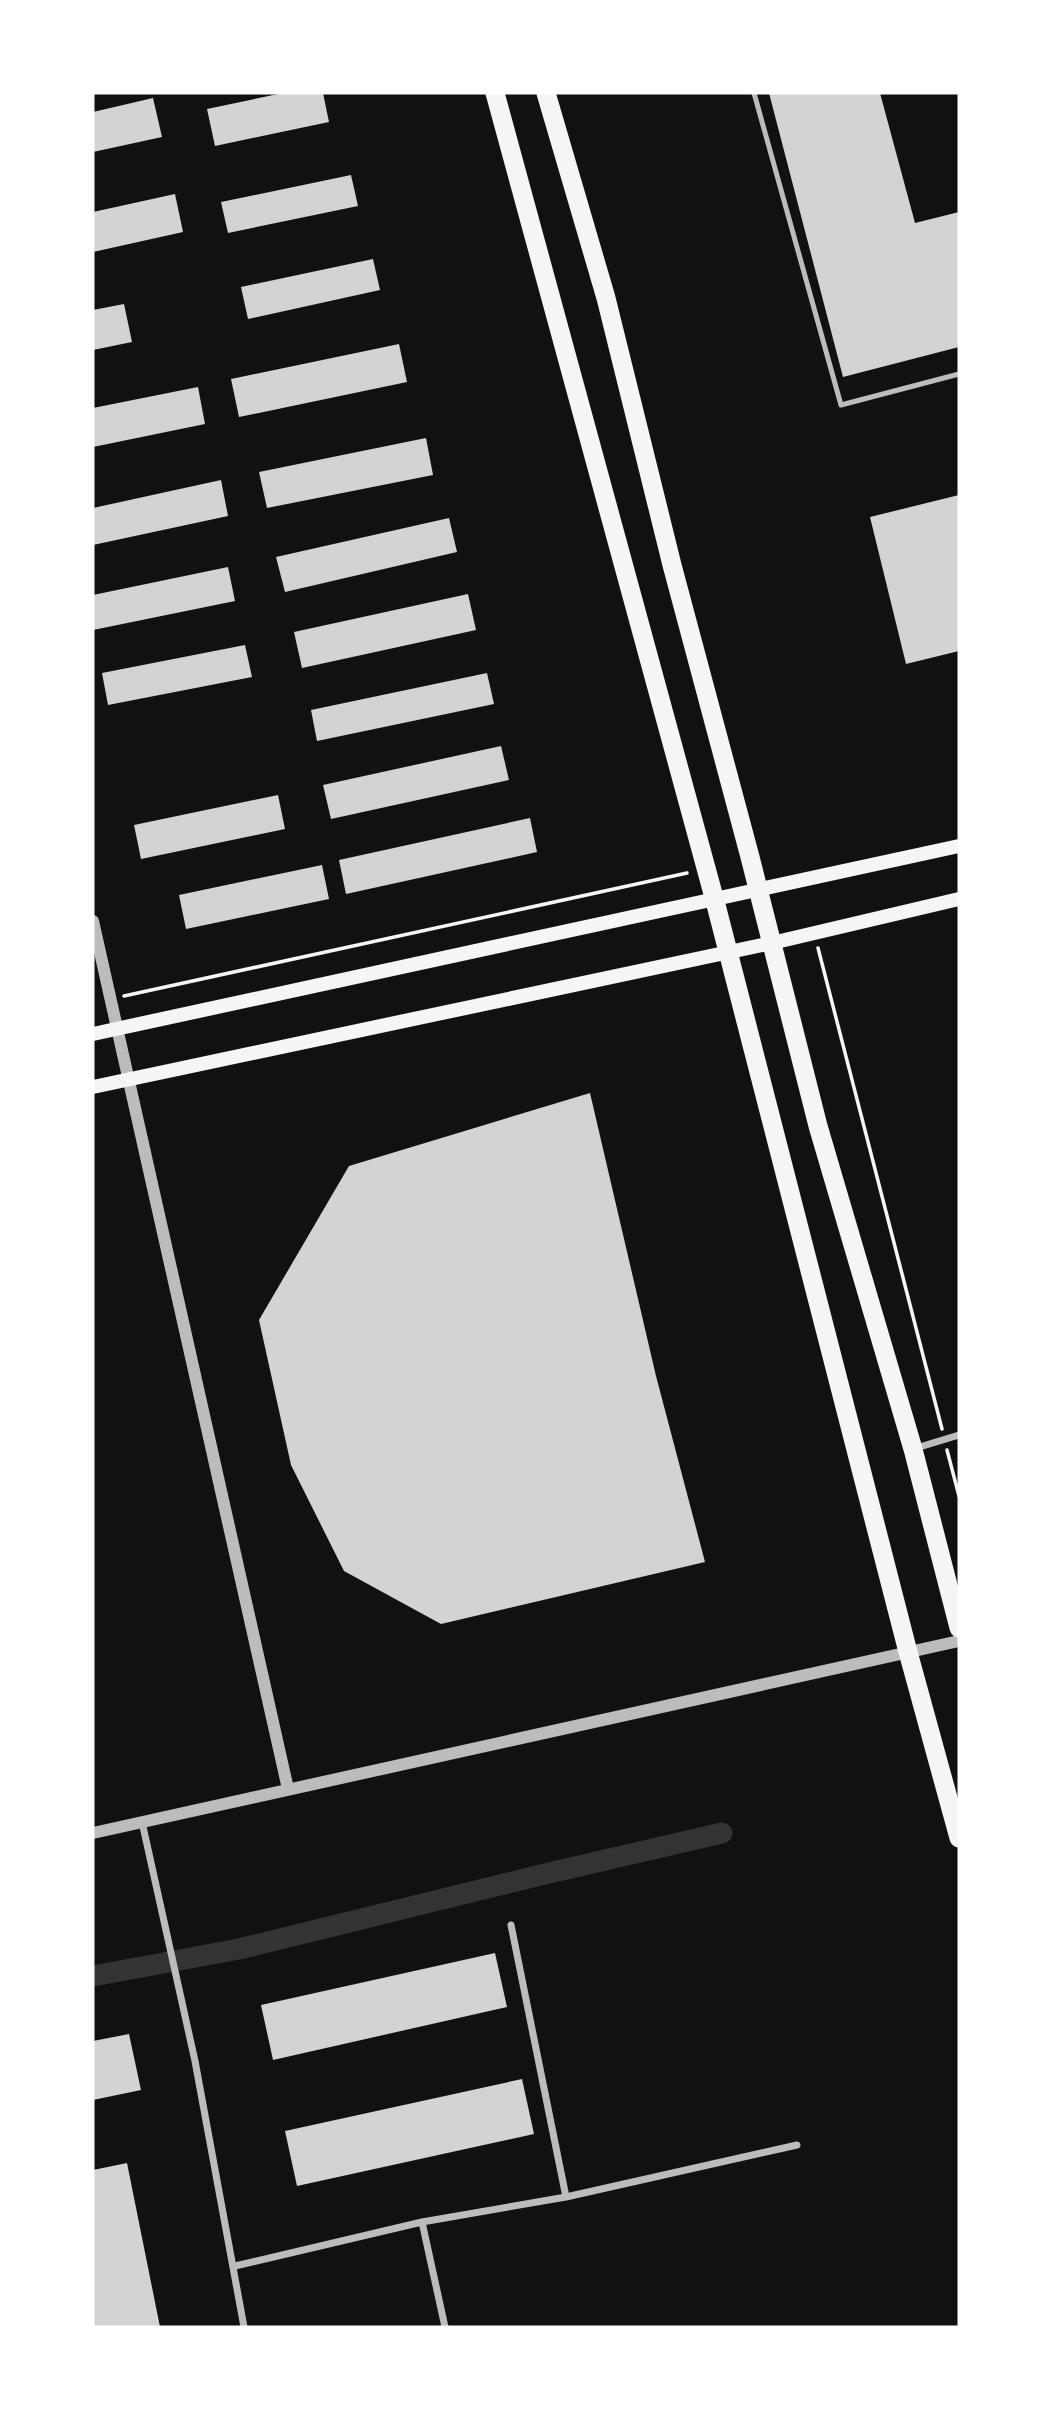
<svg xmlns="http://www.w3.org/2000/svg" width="1052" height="2420" font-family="Signika,sans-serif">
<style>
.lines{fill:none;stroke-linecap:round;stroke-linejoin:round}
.canal{stroke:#333;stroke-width:21}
.building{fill:#d3d3d3}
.path{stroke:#f5f5f5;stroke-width:3.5}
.service{stroke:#bcbcbc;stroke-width:5}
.minor{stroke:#bcbcbc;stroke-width:7}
.tertiary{stroke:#bcbcbc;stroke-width:12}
.secondary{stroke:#f5f5f5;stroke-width:14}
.trunk{stroke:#f5f5f5;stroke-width:19}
</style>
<rect width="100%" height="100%" fill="#111"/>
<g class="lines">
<!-- canal -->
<path class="canal" d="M 93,1976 L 239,1949 L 549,1873 L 722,1833"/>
</g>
<!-- building -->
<path class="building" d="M 283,93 L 323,93 L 329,122 L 215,146 L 207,109 Z
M 769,93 L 880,93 L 915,223 L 959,212 L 959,347 L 843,377 Z
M 153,98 L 162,137 L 93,152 L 93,112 Z
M 351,175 L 358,206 L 228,233 L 221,202 Z
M 175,194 L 183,232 L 93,252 L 93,212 Z
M 373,259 L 380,290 L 248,319 L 241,287 Z
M 124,304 L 132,342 L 93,350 L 93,310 Z
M 399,344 L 407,382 L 239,417 L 231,379 Z
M 198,387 L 205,424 L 93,447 L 93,408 Z
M 426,438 L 433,475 L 267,508 L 259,472 Z
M 221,480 L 228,516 L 93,545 L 93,508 Z
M 959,495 L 959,651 L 906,664 L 870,517 Z
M 449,518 L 457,552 L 285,592 L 276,557 Z
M 228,567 L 235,601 L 93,630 L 93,595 Z
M 468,594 L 476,630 L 302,668 L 294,632 Z
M 245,645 L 252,677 L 108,705 L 102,673 Z
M 487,673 L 494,704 L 317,741 L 311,710 Z
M 501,746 L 509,780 L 331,819 L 323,785 Z
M 278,795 L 285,829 L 141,859 L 134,825 Z
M 530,818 L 537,852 L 346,894 L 339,860 Z
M 322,865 L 329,899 L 186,929 L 179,895 Z
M 590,1093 L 656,1376 L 705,1562 L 441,1624 L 344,1571 L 291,1465 L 259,1320 L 349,1166 Z
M 495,1953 L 507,2007 L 273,2060 L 261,2005 Z
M 129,2034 L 141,2090 L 93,2100 L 93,2041 Z
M 522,2079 L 534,2134 L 297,2186 L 285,2131 Z
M 127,2163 L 160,2327 L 93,2327 L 93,2170 Z"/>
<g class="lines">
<!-- path -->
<path class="path" d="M 818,948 L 942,1429
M 124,996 L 687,873
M 947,1450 L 959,1496"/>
<!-- service -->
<path class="service" d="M 754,93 L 841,405 L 959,374"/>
<!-- minor -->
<path class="minor" d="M 913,1449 L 959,1435
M 142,1822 L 195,2061 L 244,2327
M 511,1925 L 566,2197
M 422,2222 L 445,2327
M 235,2266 L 422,2222 L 566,2197 L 797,2145"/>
<!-- tertiary -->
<path class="tertiary" d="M 93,921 L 288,1789
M 93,1833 L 959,1641"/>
<!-- secondary -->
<path class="secondary" d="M 93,1034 L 959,846
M 93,1087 L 772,943 L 959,899"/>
<!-- trunk -->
<path class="trunk" d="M 495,93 L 715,901 L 908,1652 L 959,1838
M 546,93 L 606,298 L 672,565 L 750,857 L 818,1126 L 913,1449 L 959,1628"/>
</g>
<!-- border -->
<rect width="1052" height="2420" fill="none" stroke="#ffffff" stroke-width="189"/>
</svg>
